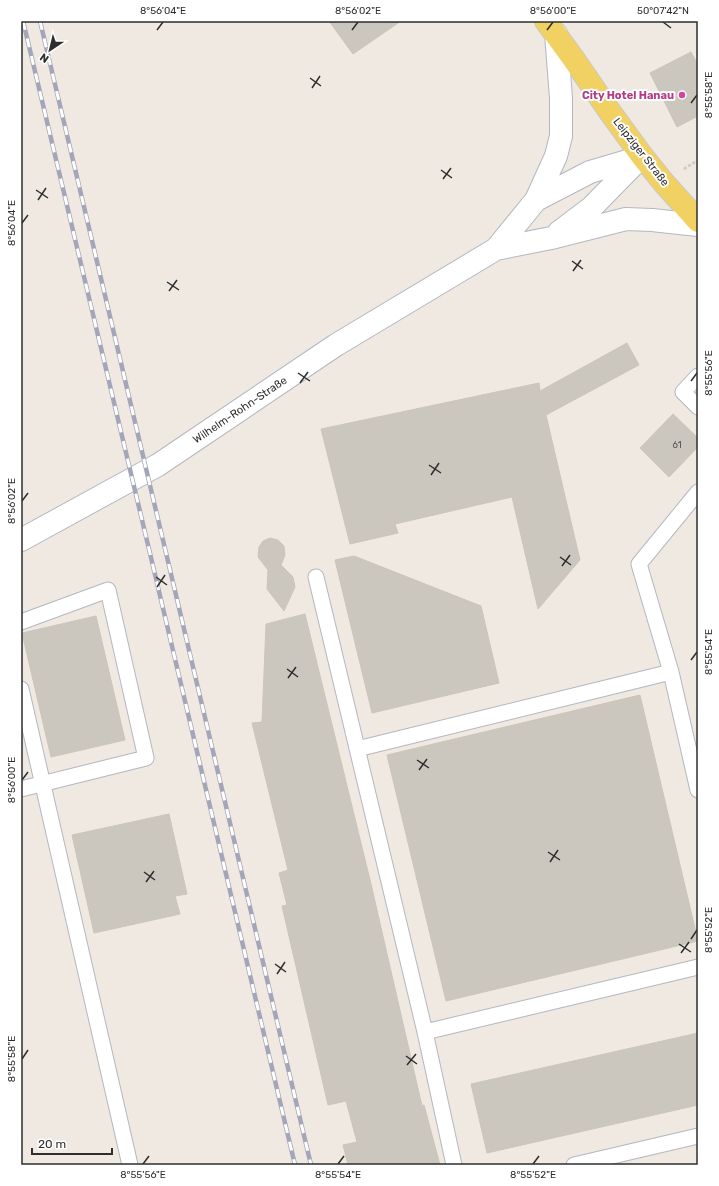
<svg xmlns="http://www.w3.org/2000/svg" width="719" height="1186" font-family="Rubik,sans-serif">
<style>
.building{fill:#cbc7bf;stroke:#cbc5ba}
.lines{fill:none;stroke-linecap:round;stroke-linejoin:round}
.lane-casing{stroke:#b4b7c1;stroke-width:17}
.street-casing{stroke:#b4b7c1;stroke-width:24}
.primary-casing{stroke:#c9c9c9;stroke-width:24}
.path{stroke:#c9c9c9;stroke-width:2.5;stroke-dasharray:3 2;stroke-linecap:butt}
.lane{stroke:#fff;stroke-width:15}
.street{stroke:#fff;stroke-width:22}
.primary{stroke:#f2d163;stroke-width:22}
.rail-casing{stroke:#a3a6b8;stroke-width:4.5}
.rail{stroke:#fff;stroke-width:3;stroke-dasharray:9;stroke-linecap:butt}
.ticks{fill:none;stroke:#2e2e2e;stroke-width:1.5}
.hotel-dot{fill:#d1479c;stroke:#fff;stroke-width:1.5}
.labels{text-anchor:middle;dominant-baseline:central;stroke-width:4;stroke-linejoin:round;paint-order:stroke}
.number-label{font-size:9px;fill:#555452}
.hotel-label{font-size:11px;font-weight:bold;fill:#b23c85;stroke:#fff;text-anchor:end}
.street-label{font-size:11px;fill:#2e2e2e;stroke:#fff}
.neatline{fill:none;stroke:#2e2e2e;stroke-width:1.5}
.ticks-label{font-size:10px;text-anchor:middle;fill:#2e2e2e}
</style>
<rect width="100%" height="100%" fill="#efe9e1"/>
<!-- building -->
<path class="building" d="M 329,21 L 401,21 L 353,54 Z
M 691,52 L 698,65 L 698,116 L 677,127 L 650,73 Z
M 627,343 L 639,365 L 546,415 L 580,560 L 538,609 L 512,497 L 395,524 L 398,533 L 350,544 L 321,429 L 539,383 L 540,391 Z
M 673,414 L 698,438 L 698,447 L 669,477 L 640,448 Z
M 270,538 L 278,540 L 284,546 L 285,555 L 281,565 L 293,577 L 295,587 L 284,611 L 267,589 L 268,570 L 258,557 L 259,547 L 263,541 Z
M 354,556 L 481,606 L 499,683 L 372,713 L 335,560 Z
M 305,614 L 371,884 L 422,1106 L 424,1105 L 440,1165 L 348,1165 L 343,1145 L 357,1142 L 346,1101 L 328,1105 L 282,906 L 287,905 L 279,873 L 288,870 L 252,723 L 262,722 L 266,624 Z
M 96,616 L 125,740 L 51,757 L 22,633 Z
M 640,695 L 698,941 L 446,1001 L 387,755 Z
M 169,814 L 187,894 L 175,896 L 180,914 L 94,933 L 72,835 Z
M 698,1033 L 698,1105 L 487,1153 L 471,1084 Z"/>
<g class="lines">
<!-- lane casing -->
<g class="lane-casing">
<path id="lane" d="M 698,376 L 683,392 L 698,407
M 316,577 L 425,1032 L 454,1165
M 21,622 L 108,590 L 146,758 L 21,789
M 671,672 L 639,564 L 698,492
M 21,689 L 130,1165
M 357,749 L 671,672 L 698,790
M 425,1032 L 698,967
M 574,1165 L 698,1136"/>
</g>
<!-- street casing -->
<g class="street-casing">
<path id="street" d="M 536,200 L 590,172 L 641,157
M 559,232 L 592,207 L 642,156
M 496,249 L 536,200 L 556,156 L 561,136 L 561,98 L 556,34
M 21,540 L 158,465 L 336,345 L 496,249 L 551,238 L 626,219 L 652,220 L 698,225"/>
</g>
<!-- primary casing -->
<g class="primary-casing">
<path id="primary" d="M 546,21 L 575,61 L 610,112 L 642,156 L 664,183 L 698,221"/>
</g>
<!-- path -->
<path class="path" d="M 684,169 L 698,160"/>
<!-- lane -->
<use href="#lane" class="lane"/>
<!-- street -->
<use href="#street" class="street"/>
<!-- primary -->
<use href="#primary" class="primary"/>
<!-- rail casing -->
<g class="rail-casing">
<path id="rail" d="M 23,21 L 148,545 L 295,1165
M 40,21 L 311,1165"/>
</g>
<!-- rail -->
<use href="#rail" class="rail"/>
</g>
<!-- ticks -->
<path class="ticks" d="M 663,22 L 671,28M 157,30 L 163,22M 352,30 L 358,22M 547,30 L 553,22M 310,78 L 321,86M 312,88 L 320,76M 691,103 L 697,95M 441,170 L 452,178M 443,179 L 451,168M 36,190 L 48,198M 38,200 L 46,188M 22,223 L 28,215M 572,261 L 583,269M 573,271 L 581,260M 167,282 L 179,290M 169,291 L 177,280M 298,373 L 310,381M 691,381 L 697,373M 300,383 L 308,372M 429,465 L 441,473M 431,475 L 439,463M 22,501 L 28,493M 560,557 L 571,565M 562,566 L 570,555M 156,577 L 167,585M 157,587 L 165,575M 691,660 L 697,652M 287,669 L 298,677M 288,678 L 296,667M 417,760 L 429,768M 419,770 L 427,759M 22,780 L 28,772M 548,852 L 560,860M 550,862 L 558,850M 144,872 L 155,880M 146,882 L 154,871M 691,939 L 697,930M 679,944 L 691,952M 681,953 L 689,942M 275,964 L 286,972M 277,974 L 285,962M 406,1056 L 417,1064M 22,1059 L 28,1050M 407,1065 L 416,1054M 143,1164 L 149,1156M 338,1164 L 344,1156M 533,1164 L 539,1156"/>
<!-- markers -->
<circle class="hotel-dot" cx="682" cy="95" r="4"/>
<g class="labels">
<!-- number labels -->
<g class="number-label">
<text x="677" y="445">61</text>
</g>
<!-- hotel labels -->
<g class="hotel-label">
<text x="674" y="95">City Hotel Hanau</text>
</g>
<!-- street labels -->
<g class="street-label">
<text transform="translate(641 152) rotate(52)">Leipziger Straße</text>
<text transform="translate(240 410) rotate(-34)">Wilhelm-Rohn-Straße</text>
</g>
</g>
<!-- border -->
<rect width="719" height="1186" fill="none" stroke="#ffffff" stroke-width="44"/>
<!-- north arrow -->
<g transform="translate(50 50) rotate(215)" stroke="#ffffff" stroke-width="3" paint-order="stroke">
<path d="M0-3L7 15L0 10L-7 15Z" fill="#2e2e2e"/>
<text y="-6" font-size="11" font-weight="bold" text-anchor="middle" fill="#2e2e2e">N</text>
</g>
<!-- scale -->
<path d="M32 1148v6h80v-6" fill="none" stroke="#2e2e2e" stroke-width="2"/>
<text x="38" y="1148" font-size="12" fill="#2e2e2e" stroke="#ffffff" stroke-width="3" paint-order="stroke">20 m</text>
<rect x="22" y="22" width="675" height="1142" class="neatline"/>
<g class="ticks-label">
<text x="163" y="14">8°56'04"E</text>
<text x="358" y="14">8°56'02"E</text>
<text x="553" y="14">8°56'00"E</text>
<text x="663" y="14">50°07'42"N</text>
<text transform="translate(708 95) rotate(-90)" y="4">8°55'58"E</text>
<text transform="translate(11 223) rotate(-90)" y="4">8°56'04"E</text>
<text transform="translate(708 373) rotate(-90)" y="4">8°55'56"E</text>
<text transform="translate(11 501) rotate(-90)" y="4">8°56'02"E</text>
<text transform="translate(708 652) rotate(-90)" y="4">8°55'54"E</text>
<text transform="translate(11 780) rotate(-90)" y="4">8°56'00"E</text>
<text transform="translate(708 930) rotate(-90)" y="4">8°55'52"E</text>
<text transform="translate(11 1059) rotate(-90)" y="4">8°55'58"E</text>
<text x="143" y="1178">8°55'56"E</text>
<text x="338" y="1178">8°55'54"E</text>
<text x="533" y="1178">8°55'52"E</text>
</g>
</svg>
